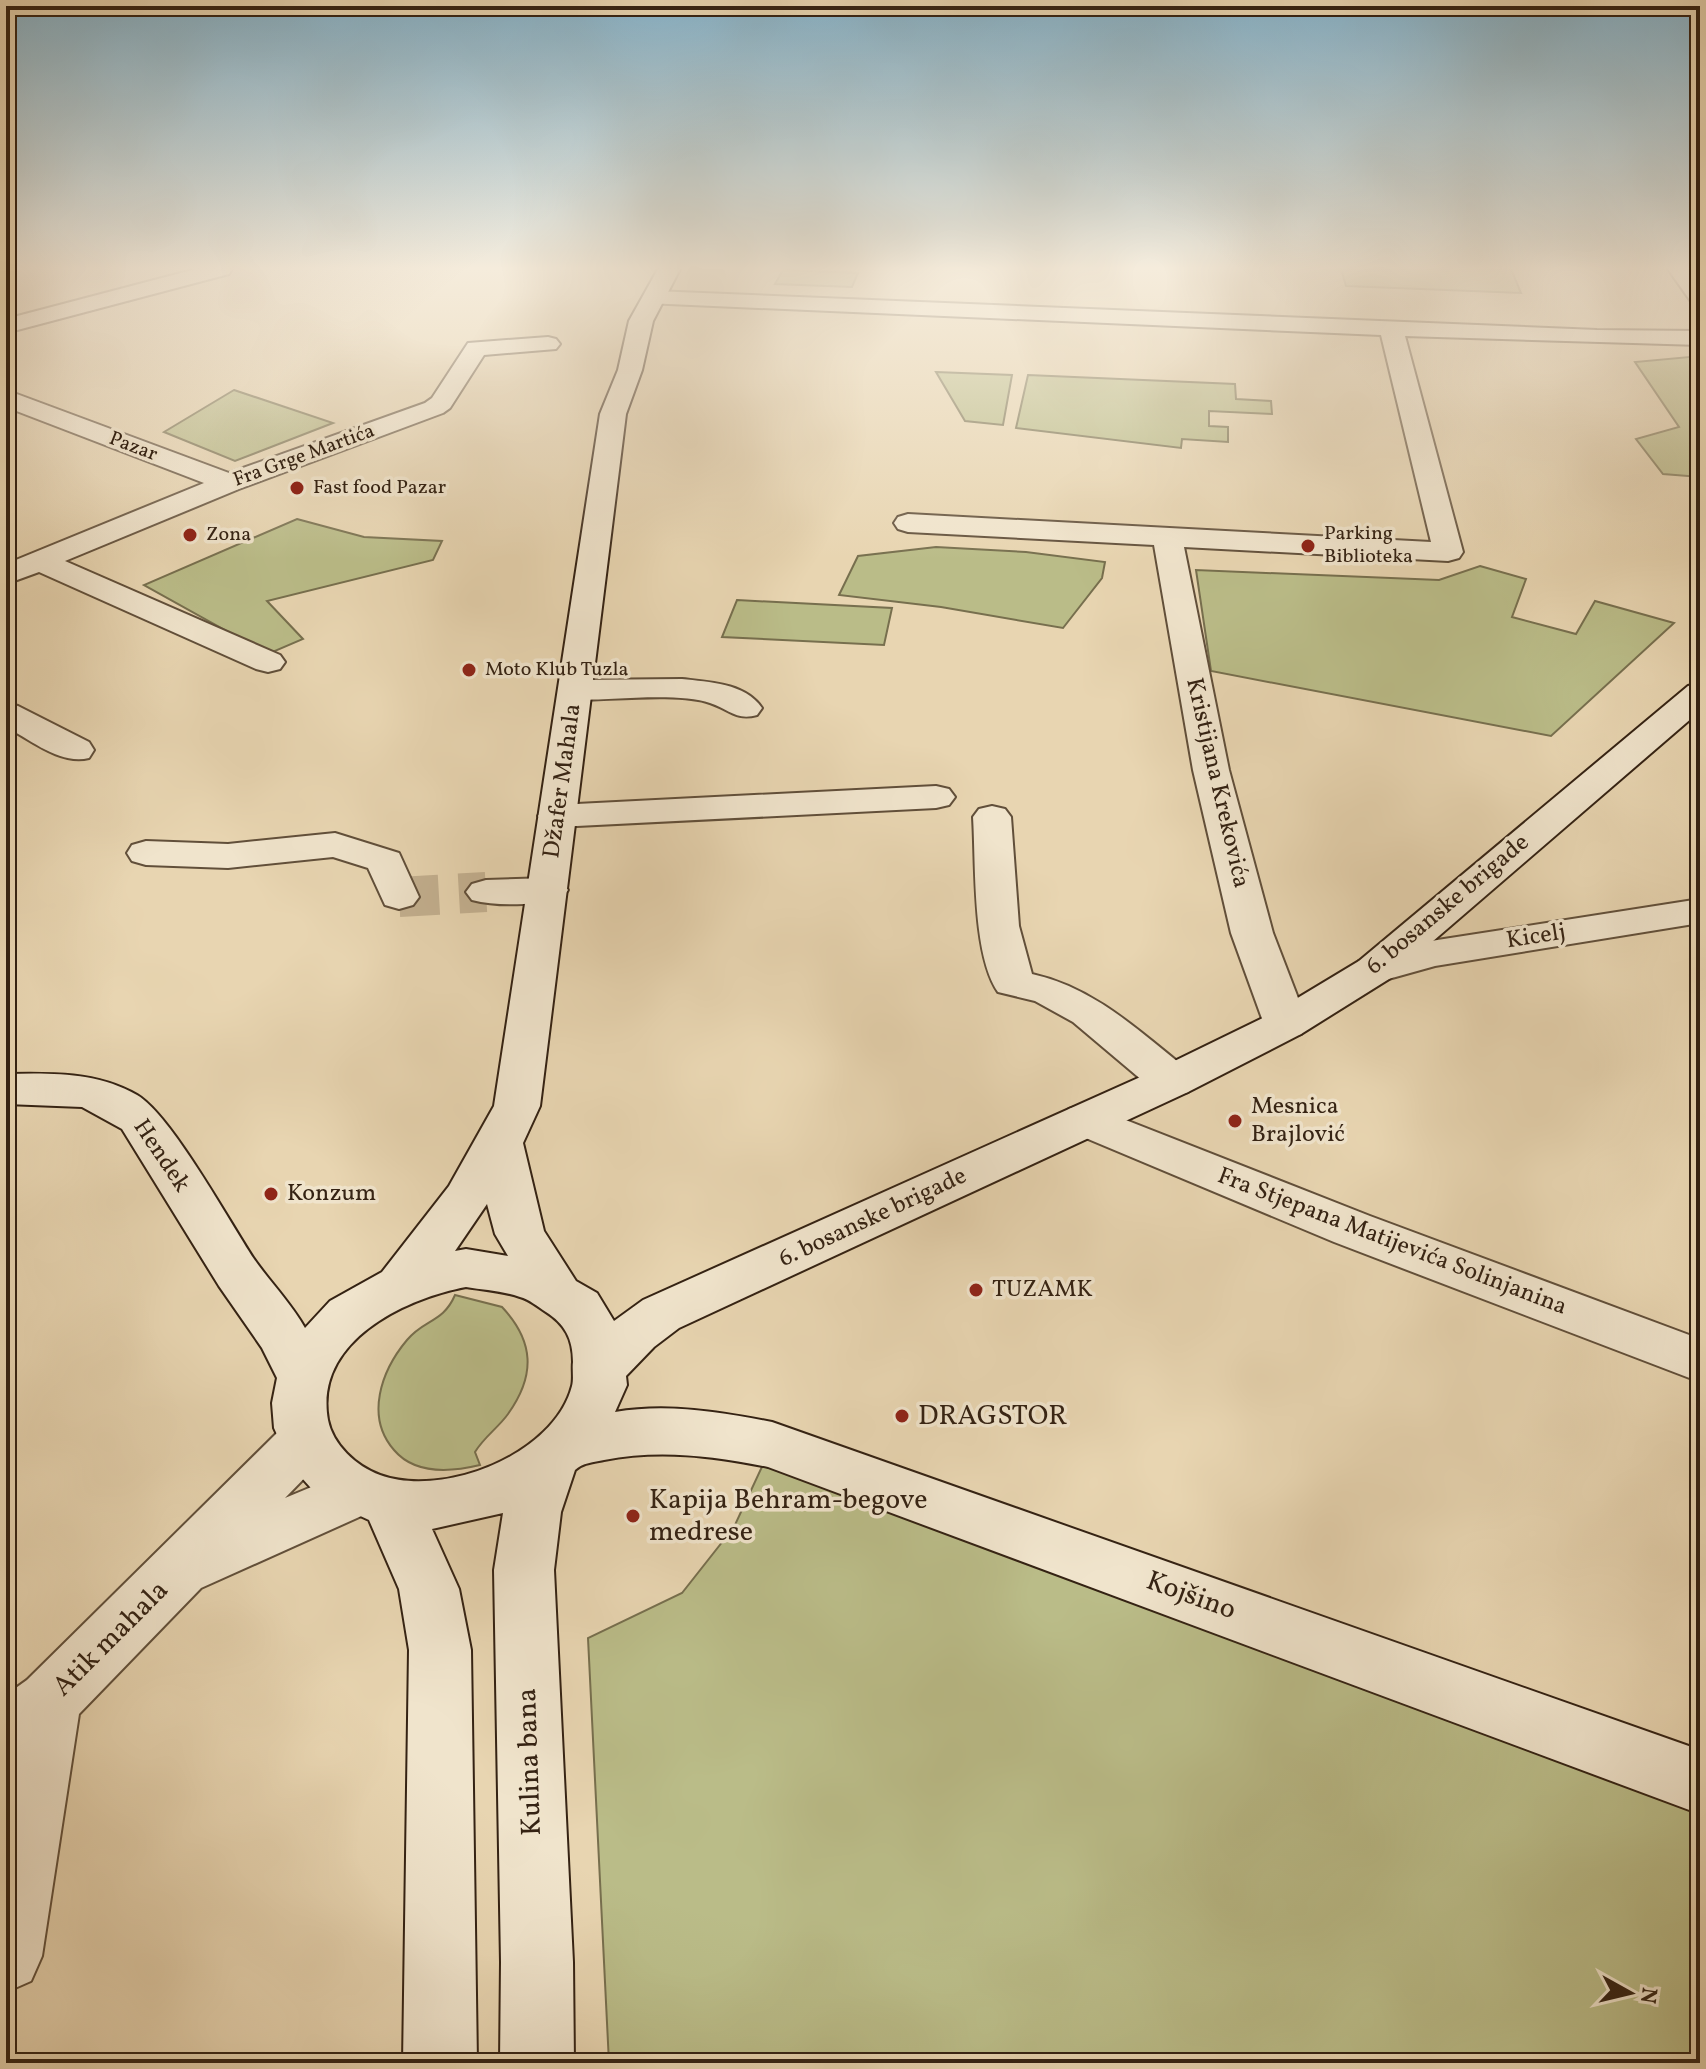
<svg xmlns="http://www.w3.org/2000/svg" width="1706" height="2069" font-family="Vollkorn,serif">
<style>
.green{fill:#babc88;stroke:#776f4e;stroke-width:2}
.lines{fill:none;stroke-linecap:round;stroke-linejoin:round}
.street-tunnel{stroke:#c4b191;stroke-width:40;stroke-dasharray:40 20;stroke-linecap:butt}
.street-casing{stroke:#614f3a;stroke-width:4}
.secondary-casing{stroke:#342213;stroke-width:4}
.street{fill:#f0e4cc;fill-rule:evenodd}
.secondary{fill:#f0e4cc;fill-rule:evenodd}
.poi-dot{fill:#8f2418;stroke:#f0e4cc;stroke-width:3}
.labels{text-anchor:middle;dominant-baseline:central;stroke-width:7;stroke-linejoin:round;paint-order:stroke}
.far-street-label{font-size:20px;fill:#342213;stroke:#f0e4cc}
.far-poi-label{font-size:20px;fill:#342213;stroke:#f0e4cc;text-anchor:start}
.street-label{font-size:24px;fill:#342213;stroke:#f0e4cc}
.poi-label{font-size:24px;fill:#342213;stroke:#f0e4cc;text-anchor:start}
.near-poi-label{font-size:28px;fill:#342213;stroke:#f0e4cc;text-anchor:start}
.near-street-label{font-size:28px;fill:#342213;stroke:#f0e4cc}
</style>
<rect width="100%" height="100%" fill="#e8d5b1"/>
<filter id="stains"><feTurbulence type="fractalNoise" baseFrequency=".0025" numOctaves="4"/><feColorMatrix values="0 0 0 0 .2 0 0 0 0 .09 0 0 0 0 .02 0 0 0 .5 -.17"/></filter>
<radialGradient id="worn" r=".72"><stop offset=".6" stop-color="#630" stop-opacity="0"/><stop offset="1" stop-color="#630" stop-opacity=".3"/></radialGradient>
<!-- green -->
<path class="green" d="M 1341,269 L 1511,269 L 1521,293 L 1346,286 Z
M 783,270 L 858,273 L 852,287 L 775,284 Z
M 1700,356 L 1700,477 L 1663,474 L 1636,439 L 1679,427 L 1635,362 Z
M 936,372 L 1012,375 L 1003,425 L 965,421 Z
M 1028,375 L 1235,384 L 1236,399 L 1271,401 L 1272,414 L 1209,411 L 1209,426 L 1228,427 L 1228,442 L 1182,439 L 1181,448 L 1016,428 Z
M 234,390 L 333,423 L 235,461 L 164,432 Z
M 297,519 L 364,537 L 442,541 L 433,560 L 267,601 L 303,639 L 268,654 L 144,585 Z
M 936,547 L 1026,552 L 1105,562 L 1102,578 L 1063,628 L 941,607 L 839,595 L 858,556 Z
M 1480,566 L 1526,579 L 1512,617 L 1576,634 L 1595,601 L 1674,623 L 1551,736 L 1211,671 L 1196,570 L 1439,580 Z
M 737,600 L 892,608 L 884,645 L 722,637 Z
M 455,1295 L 502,1307 C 534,1341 536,1375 508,1414 C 498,1428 484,1437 475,1452 L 480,1465 C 451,1472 415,1475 394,1450 C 365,1417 381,1371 407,1340 C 424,1319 443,1323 455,1295 Z
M 772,1445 L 1700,1782 L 1700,2063 L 609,2063 L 588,1638 L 682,1593 L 734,1527 Z"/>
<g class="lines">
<!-- street-tunnel -->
<path class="street-tunnel" d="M 399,897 L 486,892"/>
<!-- street casing -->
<g class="street-casing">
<path id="street" d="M 196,269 L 232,269 L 229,274 L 6,333 L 6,319 Z
M 1668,269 L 1690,269 L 1700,283 L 1700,305 L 1692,303 Z
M 654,291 L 1597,330 L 1700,331 L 1700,345 L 1405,336 L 1463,552 L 1459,558 L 1448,561 L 1184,547 L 1229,770 L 1273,933 L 1308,1024 L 1301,1034 L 1286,1038 L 1271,1034 L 1264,1024 L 1231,933 L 1193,770 L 1154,545 L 908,532 L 898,529 L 894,523 L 898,517 L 908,514 L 1431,542 L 1381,335 L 646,303 L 643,298 Z
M 548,337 L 556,339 L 560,344 L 556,349 L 484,355 L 450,408 L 443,413 L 239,489 L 65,561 L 280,655 L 285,662 L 280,669 L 268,672 L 256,669 L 39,572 L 6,584 L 6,564 L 204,483 L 6,407 L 6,390 L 229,473 L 425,403 L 432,398 L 468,343 Z
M 682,679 C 709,682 745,683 762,708 L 757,715 C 736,721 729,709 710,703 C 680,692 610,700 576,700 L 564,697 L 559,690 L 564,683 L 576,680 Z
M 6,703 L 18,706 L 89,742 L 94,750 L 89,758 C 60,765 31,740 6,727 Z
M 936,786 L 949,789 L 955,797 L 949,805 L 936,808 L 557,827 L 544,824 L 538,816 L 544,808 L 557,805 Z
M 992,806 L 1005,809 L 1011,817 L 1019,926 L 1032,974 C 1095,988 1139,1031 1188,1070 L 1195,1081 L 1188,1092 L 1172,1096 L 1156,1092 L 1073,1022 L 1035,1001 L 998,992 C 972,954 976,864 973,817 L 979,809 Z
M 335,833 L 399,853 L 419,897 L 413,905 L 399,909 L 385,905 L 368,868 L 333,857 L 228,868 L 146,865 L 132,861 L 127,853 L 132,845 L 146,841 L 228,844 Z
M 548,878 L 562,882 L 568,890 L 562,898 C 535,905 499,907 472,900 L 466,892 L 472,884 L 486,880 Z
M 1700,899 L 1700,923 L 1435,966 L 1374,983 L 1359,979 L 1353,970 L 1359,961 L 1431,941 Z
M 1085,1104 L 1370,1216 L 1700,1339 L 1700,1382 L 1334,1242 L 1069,1131 L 1062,1120 L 1069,1109 Z
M 305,1418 L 325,1425 L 333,1441 L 325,1457 L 285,1498 L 357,1468 L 377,1475 L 386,1492 L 377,1509 L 201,1588 L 79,1714 L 42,1956 L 31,1981 L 6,1992 L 6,1695 L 27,1680 L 285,1425 Z"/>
</g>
<!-- secondary casing -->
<g class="secondary-casing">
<path id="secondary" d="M 658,269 L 680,269 L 653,321 L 642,370 L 626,414 L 540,1106 L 523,1143 L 544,1231 L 576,1281 L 597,1293 L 614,1321 L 643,1300 L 1156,1070 L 1271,1014 L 1359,961 L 1688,686 L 1700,683 L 1700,711 L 1389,979 L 1301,1034 L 1188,1092 L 679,1328 L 654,1347 L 626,1376 L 627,1385 L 615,1412 C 668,1403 720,1412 772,1422 L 1700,1750 L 1700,1814 L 768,1467 C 712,1456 660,1449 604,1460 C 594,1462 582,1463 575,1470 L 561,1512 L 554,1570 L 573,1962 L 574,2063 L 500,2063 L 501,1962 L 494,1570 L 503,1513 L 432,1529 L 459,1589 L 471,1650 L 477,2063 L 403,2063 L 409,1650 L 399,1589 L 369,1520 L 319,1497 L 292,1467 L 274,1428 L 272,1403 L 277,1378 L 262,1348 L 219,1286 L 122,1129 L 82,1107 L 6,1104 L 6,1074 C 51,1073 97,1072 137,1095 C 171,1115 229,1221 254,1259 C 270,1282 291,1303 305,1328 L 330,1301 L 382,1272 L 449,1186 L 494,1106 L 600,414 L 618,370 L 629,321 ZM 487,1204 L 495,1234 L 508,1256 L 466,1249 L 455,1251 ZM 466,1287 C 484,1290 503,1291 520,1297 C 529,1299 538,1307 546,1312 C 565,1324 573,1339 573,1362 C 572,1369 574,1379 572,1386 C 554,1455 443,1498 380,1475 C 356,1466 333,1445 328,1420 C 314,1342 403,1299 466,1287 Z"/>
</g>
<!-- street -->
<use href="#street" class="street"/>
<!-- secondary -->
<use href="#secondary" class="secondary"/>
</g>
<!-- sky -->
<linearGradient id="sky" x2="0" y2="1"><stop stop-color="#87b6cf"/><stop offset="0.48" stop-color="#f5ecdc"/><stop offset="1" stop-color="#f5ecdc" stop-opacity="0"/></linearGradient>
<rect width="1706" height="559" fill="url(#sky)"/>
<!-- markers -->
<g class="poi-dot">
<circle cx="297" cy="488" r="8"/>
<circle cx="190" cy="535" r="8"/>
<circle cx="1308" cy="546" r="8"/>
<circle cx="469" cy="670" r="8"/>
<circle cx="1235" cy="1121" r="8"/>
<circle cx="271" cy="1194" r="8"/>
<circle cx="976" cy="1290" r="8"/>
<circle cx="902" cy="1416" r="8"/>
<circle cx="633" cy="1516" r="8"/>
</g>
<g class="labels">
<!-- far-street labels -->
<g class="far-street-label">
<text transform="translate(133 447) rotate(21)">Pazar</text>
<text transform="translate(304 456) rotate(-20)">Fra Grge Martića</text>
</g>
<!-- far-poi labels -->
<g class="far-poi-label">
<text x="313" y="488">Fast food Pazar</text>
<text x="1324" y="534">Parking<tspan x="1324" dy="23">Biblioteka</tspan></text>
<text x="206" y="535">Zona</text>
<text x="485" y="670">Moto Klub Tuzla</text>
</g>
<!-- street labels -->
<g class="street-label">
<text transform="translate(563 781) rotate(-82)">Džafer Mahala</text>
<text transform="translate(1217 783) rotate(77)">Kristijana Krekovića</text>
<text transform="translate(1448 905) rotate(-40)">6. bosanske brigade</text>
<text transform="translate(1536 937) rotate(-9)">Kicelj</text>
<text transform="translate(161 1156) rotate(56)">Hendek</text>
<text transform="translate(873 1218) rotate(-25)">6. bosanske brigade</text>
<text transform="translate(1392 1242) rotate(21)">Fra Stjepana Matijevića Solinjanina</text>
</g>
<!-- poi labels -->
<g class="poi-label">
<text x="1251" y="1107">Mesnica<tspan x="1251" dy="28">Brajlović</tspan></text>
<text x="287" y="1194">Konzum</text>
<text x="992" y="1290">TUZAMK</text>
</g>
<!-- near-poi labels -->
<g class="near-poi-label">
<text x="918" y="1416">DRAGSTOR</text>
<text x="649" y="1500">Kapija Behram-begove<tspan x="649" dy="32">medrese</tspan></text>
</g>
<!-- near-street labels -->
<g class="near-street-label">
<text transform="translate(1191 1596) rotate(20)">Kojšino</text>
<text transform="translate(111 1639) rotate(-45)">Atik mahala</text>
<text transform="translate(530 1762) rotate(-92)">Kulina bana</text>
</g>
</g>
<!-- margin -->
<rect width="1706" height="2069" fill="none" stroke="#e8d5b1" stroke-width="32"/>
<rect x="8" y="8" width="1690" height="2053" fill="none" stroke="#342213" stroke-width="4"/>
<rect x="16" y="16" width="1674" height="2037" fill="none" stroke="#342213" stroke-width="2"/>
<!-- north arrow -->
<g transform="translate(1630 1993) rotate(98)" stroke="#f0e4cc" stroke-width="6" paint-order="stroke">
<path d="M0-6L14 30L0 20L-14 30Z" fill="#342213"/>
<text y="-12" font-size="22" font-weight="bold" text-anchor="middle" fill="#342213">N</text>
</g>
<rect width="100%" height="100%" filter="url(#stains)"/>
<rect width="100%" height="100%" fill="url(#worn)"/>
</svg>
